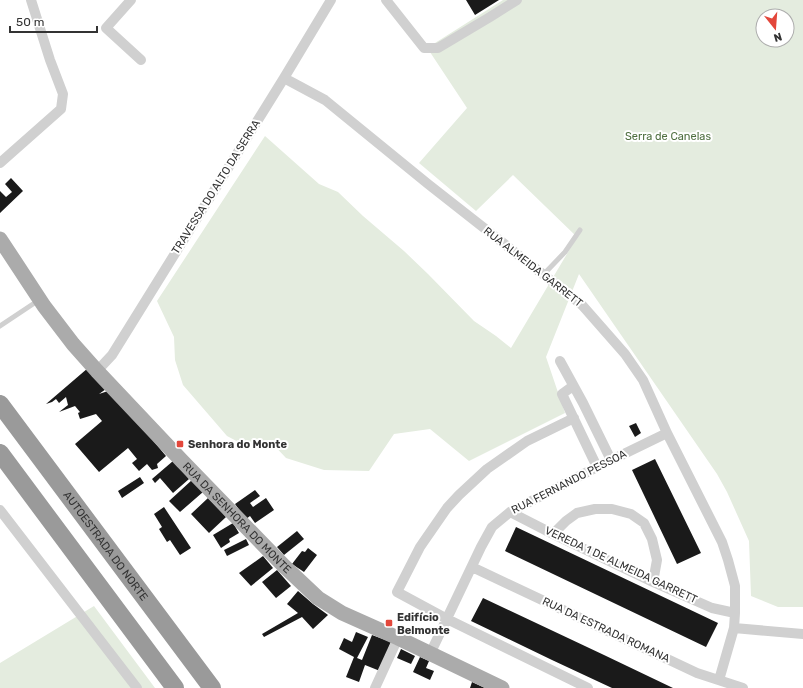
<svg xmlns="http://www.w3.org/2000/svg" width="803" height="688" font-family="Rubik,sans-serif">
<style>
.green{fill:#e4ecdf;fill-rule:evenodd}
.building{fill:#1a1a1a}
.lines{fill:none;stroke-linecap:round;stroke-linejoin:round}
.service{stroke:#d0d0d0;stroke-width:5}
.minor{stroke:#d0d0d0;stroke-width:10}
.primary{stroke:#ababab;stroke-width:15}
.motorway{stroke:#9a9a9a;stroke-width:18}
.poi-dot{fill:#e3473b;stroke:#fff;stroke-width:1.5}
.labels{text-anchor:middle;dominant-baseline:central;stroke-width:4;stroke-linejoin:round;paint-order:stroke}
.park-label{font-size:11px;fill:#4f6f40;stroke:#fff}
.street-label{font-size:11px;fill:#333;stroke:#fff}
.poi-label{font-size:11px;font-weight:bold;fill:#333;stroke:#fff;text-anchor:start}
</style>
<rect width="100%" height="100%" fill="#fff"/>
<!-- green -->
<path class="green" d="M 503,0 L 803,0 L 803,607 L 778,607 L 751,596 L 749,541 L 727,492 L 717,474 L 579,274 L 546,357 L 565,413 L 469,461 L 430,429 L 394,434 L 369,471 L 324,470 L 286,458 L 269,440 L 246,446 L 227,436 L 183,385 L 175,360 L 174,337 L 157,301 L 265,136 L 319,184 L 338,192 L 363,216 L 404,251 L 428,274 L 474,321 L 496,336 L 511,348 L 577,237 L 513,175 L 476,211 L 419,163 L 467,108 L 424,43 L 435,43 ZM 763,16 L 787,16 L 787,40 L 763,40 Z
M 94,606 L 155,688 L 0,688 L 0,663 Z"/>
<!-- building -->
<path class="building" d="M 466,0 L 499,0 L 475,15 Z
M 11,178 L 23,191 L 0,213 L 0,191 L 6,197 L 12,192 L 5,184 Z
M 88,368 L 106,389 L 99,394 L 111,390 L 166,456 L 157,464 L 158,468 L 152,470 L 147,464 L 139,471 L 132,463 L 137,459 L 128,448 L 99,472 L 75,444 L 102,421 L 96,414 L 80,419 L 78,413 L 80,412 L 75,406 L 59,412 L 68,405 L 66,397 L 59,403 L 56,399 L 52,402 L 46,404 Z
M 636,423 L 641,433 L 635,437 L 629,426 Z
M 655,459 L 701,553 L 677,564 L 632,470 Z
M 173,461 L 189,479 L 173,493 L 160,478 L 155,483 L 152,479 Z
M 140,477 L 144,483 L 122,498 L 118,491 Z
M 192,480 L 203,492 L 180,512 L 169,501 Z
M 255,490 L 260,496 L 250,503 L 253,507 L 266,498 L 274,510 L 255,523 L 250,516 L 246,519 L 235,504 Z
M 208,498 L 226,517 L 209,533 L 191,514 Z
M 164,507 L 191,548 L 180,555 L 170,540 L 167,542 L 159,529 L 162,527 L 154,514 Z
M 233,523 L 239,533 L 229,539 L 230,542 L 221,548 L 213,535 Z
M 516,527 L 718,623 L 706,647 L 505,551 Z
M 297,531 L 304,539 L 284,555 L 277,547 Z
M 246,539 L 249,545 L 227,556 L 224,550 Z
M 308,548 L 317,555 L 304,572 L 292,564 L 302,551 L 305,552 Z
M 263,556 L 273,568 L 251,586 L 239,573 Z
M 277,570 L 291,586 L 276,598 L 262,582 Z
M 298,591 L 313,604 L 328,615 L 313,629 L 302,617 L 264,637 L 262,634 L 298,613 L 287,604 Z
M 483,598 L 604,655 L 673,688 L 612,688 L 552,660 L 471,621 Z
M 356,632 L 368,637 L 357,658 L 362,660 L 372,635 L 391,642 L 380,671 L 365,665 L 359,682 L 346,677 L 354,657 L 339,649 L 344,638 L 352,642 Z
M 401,649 L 415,656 L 411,664 L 397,658 Z
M 420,657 L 429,661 L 426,668 L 434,671 L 430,680 L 413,672 Z
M 472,682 L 485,688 L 470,688 Z"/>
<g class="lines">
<!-- service -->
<path class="service" d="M 543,275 L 565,252 L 580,230
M 0,326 L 39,300"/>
<!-- minor -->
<path class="minor" d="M 131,0 L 106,28 L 141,60
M 386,0 L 424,48 L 438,48 L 490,17 L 517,0
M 284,78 L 325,100 L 428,184 L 582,305 L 625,354 L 643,380 L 667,433 L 722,542 L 728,560 L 735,586 L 735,613 L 734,628 L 719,680
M 0,163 L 61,109 L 63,94 L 50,60 L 31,0
M 560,361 L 583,403 L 611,460
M 97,371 L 112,355 L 284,78 L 331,0
M 573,386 L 562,394 L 597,467
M 574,418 L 527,441 L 487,469 L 459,495 L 447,508 L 420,547 L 397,592 L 447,619 L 588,688
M 0,510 L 137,688
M 510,512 L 553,534 L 653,582 L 712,608 L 735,613
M 553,534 L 566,521 L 577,513 L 595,509 L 612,509 L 631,514 L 644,523 L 652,539 L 657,560 L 653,582
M 472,567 L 697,673 L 743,688
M 734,628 L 803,634
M 430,654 L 481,547 L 492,527 L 510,512 L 597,467 L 667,433
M 375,688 L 398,638"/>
<!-- primary -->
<path class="primary" id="s1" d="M 0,239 L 44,306 L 73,344 L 97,371 L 182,461 L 284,566 L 318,598 L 342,613 L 398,638 L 502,688"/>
<!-- motorway -->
<g class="motorway">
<path id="s2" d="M 0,404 L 212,688"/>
<path d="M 0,453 L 175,688"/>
</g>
</g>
<!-- markers -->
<g class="poi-dot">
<rect x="176" y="440" width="8" height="8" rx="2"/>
<rect x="385" y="619" width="8" height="8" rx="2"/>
</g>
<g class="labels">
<!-- park labels -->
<g class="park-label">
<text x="668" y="136">Serra de Canelas</text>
</g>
<!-- street labels -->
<g class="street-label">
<text transform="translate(216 187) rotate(-58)">TRAVESSA DO ALTO DA SERRA</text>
<text transform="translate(533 267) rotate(38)">RUA ALMEIDA GARRETT</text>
<text transform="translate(569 482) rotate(-27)">RUA FERNANDO PESSOA</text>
<text stroke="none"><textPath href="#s1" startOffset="367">RUA DA SENHORA DO MONTE</textPath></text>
<text stroke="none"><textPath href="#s2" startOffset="177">AUTOESTRADA DO NORTE</textPath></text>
<text transform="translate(621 565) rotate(25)">VEREDA 1 DE ALMEIDA GARRETT</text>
<text transform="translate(606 630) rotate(25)">RUA DA ESTRADA ROMANA</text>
</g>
<!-- poi labels -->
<g class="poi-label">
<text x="188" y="444">Senhora do Monte</text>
<text x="397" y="617">Edifício<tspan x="397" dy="13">Belmonte</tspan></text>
</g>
</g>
<!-- north arrow -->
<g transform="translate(775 28) rotate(163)"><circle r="19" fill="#ffffff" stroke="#adadad"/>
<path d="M0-3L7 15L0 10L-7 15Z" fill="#e3473b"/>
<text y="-6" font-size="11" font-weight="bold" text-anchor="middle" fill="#333333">N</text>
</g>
<!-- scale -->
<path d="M10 26v6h87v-6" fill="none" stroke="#333333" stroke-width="2"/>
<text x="16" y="26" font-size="12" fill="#333333" stroke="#ffffff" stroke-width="3" paint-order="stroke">50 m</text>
</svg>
